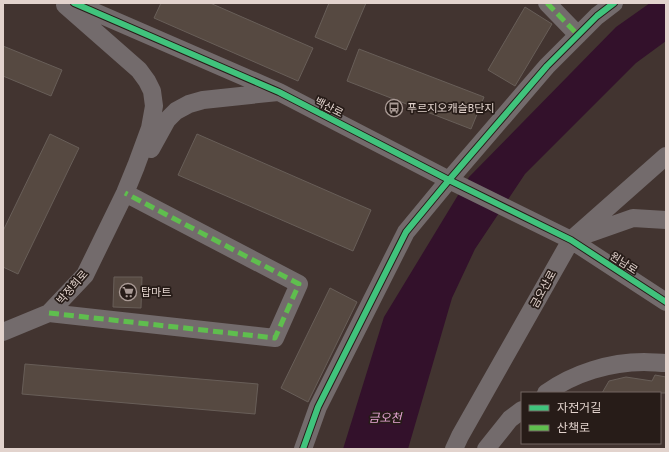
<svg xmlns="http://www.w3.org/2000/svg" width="669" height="452" font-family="'PT Sans','Noto Sans KR',sans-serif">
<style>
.water{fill:#33112b}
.building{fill:#564941;stroke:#685e58}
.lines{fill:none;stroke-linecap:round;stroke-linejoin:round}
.minor{stroke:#736b6c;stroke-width:18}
.quiet{stroke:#5fbe4e;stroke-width:5;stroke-dasharray:10 5;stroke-linecap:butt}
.cycleway-casing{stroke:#271c18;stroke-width:8}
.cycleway{stroke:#40c37c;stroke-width:6}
.labels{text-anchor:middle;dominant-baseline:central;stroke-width:3.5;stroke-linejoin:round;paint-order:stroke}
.street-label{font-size:11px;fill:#e2d3cd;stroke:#271c18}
.poi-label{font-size:11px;fill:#e2d3cd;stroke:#271c18;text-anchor:start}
.water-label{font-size:12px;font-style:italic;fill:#e9a7d7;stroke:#271c18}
</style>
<rect width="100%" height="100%" fill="#423430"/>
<!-- water -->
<path class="water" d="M 650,3 L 666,3 L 666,41 L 636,63 L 525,174 L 475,249 L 452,298 L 408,449 L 343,449 L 384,317 L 469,177 L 616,27 Z"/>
<!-- building -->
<path class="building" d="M 161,3 L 210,3 L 313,48 L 298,81 L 154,18 Z
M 329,3 L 366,3 L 346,50 L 315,37 Z
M 525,7 L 552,24 L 515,86 L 488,70 Z
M 3,46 L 62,70 L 51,96 L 3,76 Z
M 359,49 L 484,97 L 471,129 L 347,81 Z
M 50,134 L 79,148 L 18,274 L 3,267 L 3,231 Z
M 197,134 L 371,210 L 353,251 L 178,175 Z
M 114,277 L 142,277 L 141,308 L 113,307 Z
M 330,288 L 357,302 L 308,402 L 281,388 Z
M 25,364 L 258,384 L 255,414 L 22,394 Z
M 655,375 L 666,377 L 666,393 L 602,393 L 609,381 L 626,377 L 652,381 Z"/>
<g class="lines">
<!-- minor -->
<path class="minor" d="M 74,3 L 279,92 L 449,180 L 571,240 L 666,302
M 547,3 L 578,35
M 151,149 L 167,120 L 176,111 L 189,104 L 203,100 L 278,92
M 579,237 L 633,218 L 666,220
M 49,313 L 275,338 L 299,284 L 125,193
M 3,332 L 49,313 L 85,275 L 125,193 L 136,166 L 150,128 L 154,106 L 152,91 L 147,81 L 139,70 L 65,5
M 546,393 C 574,373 610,362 644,362 C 652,362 659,363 666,363
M 303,449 L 318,407 L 406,232 L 449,180 L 547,66 L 597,16 L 614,3
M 454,449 L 460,436 L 571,240 L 666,156
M 486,449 L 510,419 L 522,410"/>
<!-- quiet -->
<path class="quiet" d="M 547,3 L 578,35
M 49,313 L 275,338 L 299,284 L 125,193"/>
<!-- cycleway casing -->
<g class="cycleway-casing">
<path id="cycleway" d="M 74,3 L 279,92 L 449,180 L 571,240 L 666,302
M 303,449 L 318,407 L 406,232 L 449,180 L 547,66 L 597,16 L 614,3"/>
</g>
<!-- cycleway -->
<use href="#cycleway" class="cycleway"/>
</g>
<!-- icons -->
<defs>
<g id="bus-ring" transform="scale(0.9)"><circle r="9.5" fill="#271c18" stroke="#aa9b96" stroke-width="1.5"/><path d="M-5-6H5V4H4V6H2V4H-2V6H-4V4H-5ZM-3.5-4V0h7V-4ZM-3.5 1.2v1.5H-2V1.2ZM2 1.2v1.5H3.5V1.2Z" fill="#aa9b96"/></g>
<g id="supermarket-ring" transform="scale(0.9)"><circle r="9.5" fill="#271c18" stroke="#aa9b96" stroke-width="1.5"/><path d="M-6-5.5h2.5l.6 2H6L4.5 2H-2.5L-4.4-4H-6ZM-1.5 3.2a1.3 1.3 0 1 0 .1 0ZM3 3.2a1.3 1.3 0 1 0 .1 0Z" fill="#aa9b96"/></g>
</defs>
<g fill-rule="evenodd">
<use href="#bus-ring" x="394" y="108"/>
<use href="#supermarket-ring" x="128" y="292"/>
</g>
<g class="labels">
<!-- street labels -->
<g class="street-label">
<text transform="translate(329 107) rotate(27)">백산로</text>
<text transform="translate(624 263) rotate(33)">원남로</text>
<text transform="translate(72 287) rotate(-49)">박정희로</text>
<text transform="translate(543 289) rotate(-61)">금오산로</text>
</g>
<!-- poi labels -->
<g class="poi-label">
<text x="407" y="108">푸르지오캐슬B단지</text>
<text x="141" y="292">탑마트</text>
</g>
<!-- water labels -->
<g class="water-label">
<text x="385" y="417">금오천</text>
</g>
</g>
<!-- border -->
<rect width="669" height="452" fill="none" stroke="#e2d3cd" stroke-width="8"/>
<!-- legend -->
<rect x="521" y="392" width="140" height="52" fill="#271c18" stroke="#726560"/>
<rect x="529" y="405" width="20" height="6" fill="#40c37c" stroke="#726560"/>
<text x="557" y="412" font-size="12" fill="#e2d3cd">자전거길</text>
<rect x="529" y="425" width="20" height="6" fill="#5fbe4e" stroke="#726560"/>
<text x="557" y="432" font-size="12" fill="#e2d3cd">산책로</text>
</svg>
